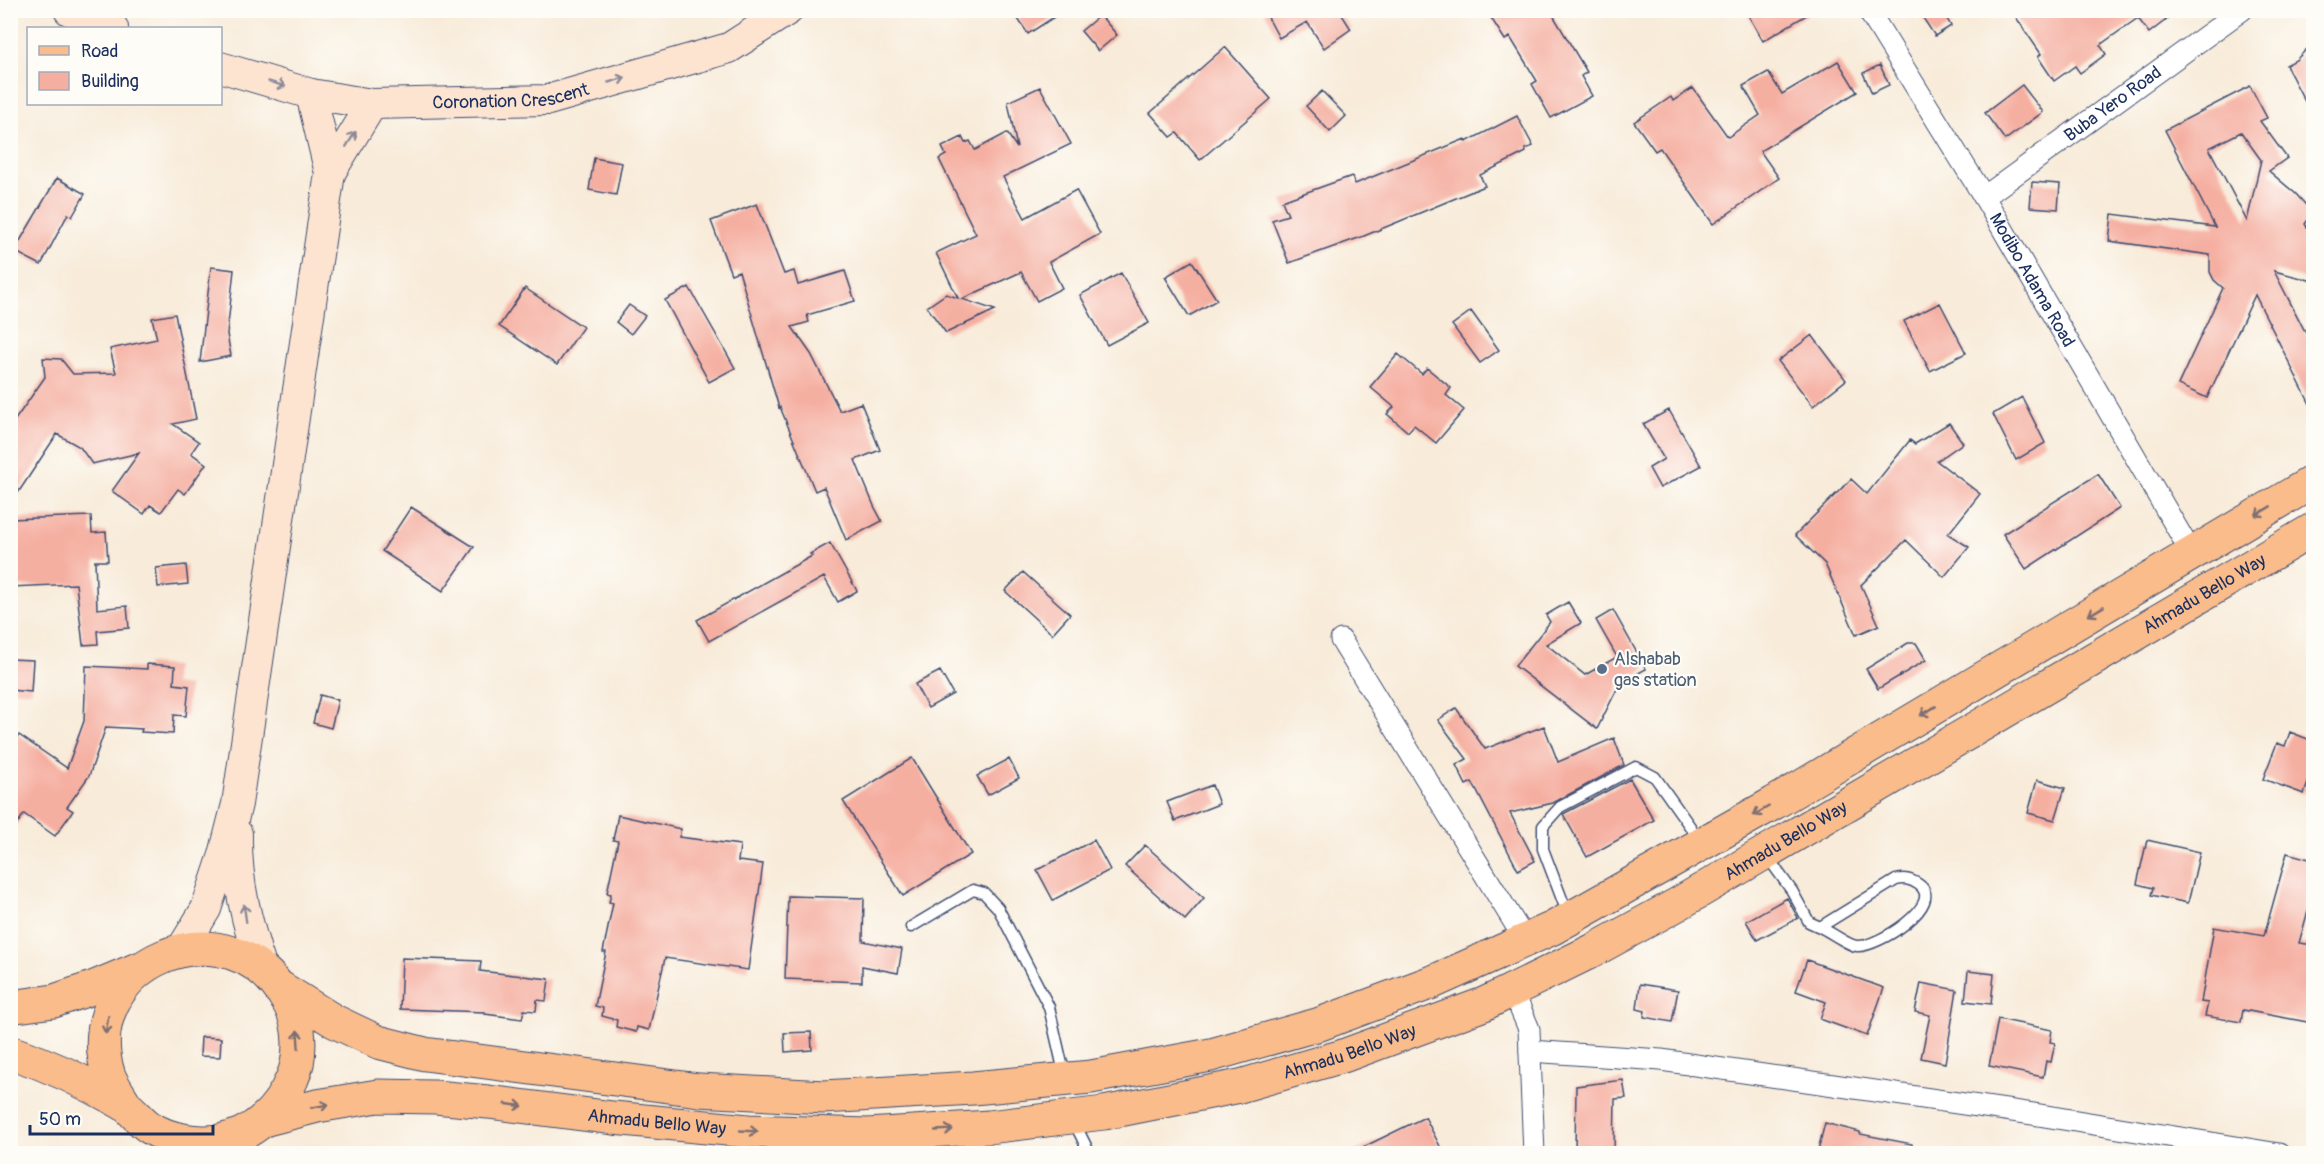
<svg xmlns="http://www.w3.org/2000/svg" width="2324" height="1164" font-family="Pangolin,sans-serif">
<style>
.building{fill:#f5afa1;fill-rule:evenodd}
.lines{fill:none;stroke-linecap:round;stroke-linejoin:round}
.service-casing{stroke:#3c4b70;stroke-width:13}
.minor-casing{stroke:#3c4b70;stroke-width:23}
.secondary-casing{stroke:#3c4b70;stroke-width:32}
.primary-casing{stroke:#3c4b70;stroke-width:35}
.service{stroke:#fff;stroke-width:10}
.minor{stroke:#fff;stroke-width:21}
.secondary{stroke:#fde4d1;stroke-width:30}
.primary{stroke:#fabc8b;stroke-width:33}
.oneway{stroke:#8c8a98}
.oneway2{stroke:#7f6e72}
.service-dot{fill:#5c6f8a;stroke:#fdfcf7;stroke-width:2}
.labels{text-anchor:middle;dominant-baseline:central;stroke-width:4.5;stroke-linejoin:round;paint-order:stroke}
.street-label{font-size:18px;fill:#1b2f5e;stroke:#fdfcf7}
.service-label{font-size:18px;fill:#4e5e75;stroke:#fdfcf7;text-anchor:start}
</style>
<rect width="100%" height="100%" fill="#fdfcf7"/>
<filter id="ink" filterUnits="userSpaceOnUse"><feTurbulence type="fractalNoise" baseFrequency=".0167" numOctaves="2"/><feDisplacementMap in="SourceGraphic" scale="12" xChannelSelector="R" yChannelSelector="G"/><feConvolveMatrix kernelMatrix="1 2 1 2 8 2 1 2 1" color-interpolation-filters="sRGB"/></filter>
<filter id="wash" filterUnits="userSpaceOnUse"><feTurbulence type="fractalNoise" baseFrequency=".008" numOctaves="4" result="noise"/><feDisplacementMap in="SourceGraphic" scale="24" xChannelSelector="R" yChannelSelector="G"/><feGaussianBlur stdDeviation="1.35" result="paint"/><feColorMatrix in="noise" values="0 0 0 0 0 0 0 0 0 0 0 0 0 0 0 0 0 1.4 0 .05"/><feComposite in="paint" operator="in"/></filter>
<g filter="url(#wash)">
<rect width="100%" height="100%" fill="#f8ebd9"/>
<g id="blocks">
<!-- building -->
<path class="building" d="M 1012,10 L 1065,10 L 1028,34 Z
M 1264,10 L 1339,10 L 1351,29 L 1324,48 L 1307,22 L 1279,38 Z
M 1486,10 L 1550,10 L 1587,72 L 1581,76 L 1592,96 L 1551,118 L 1532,84 L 1537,81 L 1510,37 L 1505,40 Z
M 1745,10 L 1815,10 L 1763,41 Z
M 1934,10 L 1942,10 L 1951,26 L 1935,36 L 1923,18 Z
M 2011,10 L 2179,10 L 2149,33 L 2138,18 L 2100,45 L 2106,54 L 2080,73 L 2075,66 L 2054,81 L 2038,57 L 2041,54 Z
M 1100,15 L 1117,35 L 1098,51 L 1081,31 Z
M 2313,43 L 2313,117 L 2286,65 L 2296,60 Z
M 1225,47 L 1271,99 L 1200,160 L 1177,133 L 1171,137 L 1150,113 Z
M 1838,61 L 1857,92 L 1760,151 L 1779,178 L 1713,224 L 1660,148 L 1655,151 L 1634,122 L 1671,97 L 1673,101 L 1693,88 L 1728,137 L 1760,115 L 1743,86 L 1768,72 L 1782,94 Z
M 1880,65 L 1889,85 L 1872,93 L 1863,73 Z
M 2022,85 L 2043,112 L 2005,140 L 1985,113 Z
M 2250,86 L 2267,118 L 2260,121 L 2287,158 L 2269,171 L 2296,194 L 2313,213 L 2305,224 L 2313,236 L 2313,281 L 2274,271 L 2313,347 L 2313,410 L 2255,295 L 2207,398 L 2178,385 L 2223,288 L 2214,280 L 2210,272 L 2210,255 L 2109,241 L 2112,214 L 2215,227 L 2165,130 ZM 2241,132 L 2261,160 L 2247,221 L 2209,148 Z
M 1040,87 L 1071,144 L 1003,177 L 1025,218 L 1076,190 L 1100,234 L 1049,262 L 1062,288 L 1037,301 L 1021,272 L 962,299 L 995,310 L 946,333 L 927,307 L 946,294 L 958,298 L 936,253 L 976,234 L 939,159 L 946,155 L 942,147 L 962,137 L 965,143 L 970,141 L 975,150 L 1007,133 L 1017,148 L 1008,102 Z
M 1322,91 L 1346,116 L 1330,132 L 1306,106 Z
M 1517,116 L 1533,146 L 1525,149 L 1526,152 L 1480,175 L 1485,186 L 1364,236 L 1289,263 L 1272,220 L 1288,215 L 1282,201 L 1352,176 L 1355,184 L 1465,139 L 1466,142 Z
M 594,158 L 622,163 L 616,195 L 589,190 Z
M 57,178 L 85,194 L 72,217 L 68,214 L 41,265 L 14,251 Z
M 2032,182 L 2060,184 L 2058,209 L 2030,207 Z
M 757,204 L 784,274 L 794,271 L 798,285 L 845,271 L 855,301 L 807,315 L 809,322 L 792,327 L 811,354 L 840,411 L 861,403 L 880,450 L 855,460 L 874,506 L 882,521 L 846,540 L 824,487 L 815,491 L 780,407 L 779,408 L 739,271 L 731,274 L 711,221 Z
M 1192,261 L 1217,300 L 1189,316 L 1165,277 Z
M 211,267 L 234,270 L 227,334 L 231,356 L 200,362 Z
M 1121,273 L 1149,323 L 1107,345 L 1080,295 Z
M 689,287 L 735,368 L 709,382 L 665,300 Z
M 525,288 L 583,327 L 557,365 L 499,326 Z
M 1940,303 L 1966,353 L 1930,371 L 1904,321 Z
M 629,305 L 645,316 L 631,334 L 616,322 Z
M 1471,311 L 1499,350 L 1480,363 L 1452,325 Z
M 175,314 L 196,419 L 173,424 L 199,442 L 191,453 L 206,464 L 185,494 L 178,489 L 161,512 L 150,505 L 144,514 L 112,491 L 139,453 L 92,464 L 80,447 L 57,434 L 10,505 L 10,427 L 45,377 L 43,358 L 61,359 L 73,374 L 116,373 L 110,349 L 157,339 L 152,318 Z
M 1812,335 L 1846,380 L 1813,406 L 1778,361 Z
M 1398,354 L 1422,374 L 1427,368 L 1451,388 L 1446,395 L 1464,410 L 1436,443 L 1414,425 L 1408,432 L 1387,414 L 1394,407 L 1370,387 Z
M 2022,397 L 2045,443 L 2016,460 L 1993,414 Z
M 1669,410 L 1701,466 L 1660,488 L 1649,468 L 1664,459 L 1643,424 Z
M 1949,423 L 1963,443 L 1937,461 L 1980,494 L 1948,534 L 1969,547 L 1944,577 L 1906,540 L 1861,585 L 1879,625 L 1856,635 L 1825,564 L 1795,535 L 1851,479 L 1867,494 L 1910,440 L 1915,444 Z
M 2098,474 L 2120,508 L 2026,569 L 2003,534 Z
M 411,507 L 474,547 L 443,591 L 382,551 Z
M 91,516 L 92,533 L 106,532 L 108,561 L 95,561 L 97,609 L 127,606 L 129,628 L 97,631 L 98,644 L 83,645 L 76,584 L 10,587 L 10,519 Z
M 830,543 L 857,591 L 838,602 L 824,577 L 709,641 L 697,620 L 812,556 L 810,554 Z
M 186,565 L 188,584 L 158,587 L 156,568 Z
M 1023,572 L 1070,614 L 1052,634 L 1005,591 Z
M 1568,602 L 1581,623 L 1546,644 L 1585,675 L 1617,657 L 1596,620 L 1613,610 L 1646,669 L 1620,683 L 1597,729 L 1515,666 L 1550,622 L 1546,615 Z
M 1908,643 L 1916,643 L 1926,660 L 1878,689 L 1866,669 Z
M 10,659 L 33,660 L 31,692 L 10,690 Z
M 147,664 L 175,666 L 174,684 L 189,686 L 186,716 L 174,715 L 173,734 L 141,732 L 142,729 L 106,727 L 89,776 L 67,807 L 73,811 L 55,836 L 24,814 L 10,834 L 10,747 L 19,735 L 67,768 L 84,721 L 86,666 L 147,669 Z
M 940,671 L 953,694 L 928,708 L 915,684 Z
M 320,695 L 338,700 L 331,728 L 313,723 Z
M 1456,708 L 1485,749 L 1544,726 L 1558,762 L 1614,738 L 1624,765 L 1553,803 L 1510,813 L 1535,861 L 1518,870 L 1472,782 L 1466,785 L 1456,765 L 1467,759 L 1438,720 Z
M 2290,732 L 2313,741 L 2313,769 L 2304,794 L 2263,779 L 2277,743 L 2285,746 Z
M 912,758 L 971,854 L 903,896 L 843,801 Z
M 1009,759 L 1019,778 L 988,795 L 977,776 Z
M 1630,779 L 1654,820 L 1587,857 L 1563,814 Z
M 2037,780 L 2065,788 L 2055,820 L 2028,813 Z
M 1212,785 L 1219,804 L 1175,821 L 1167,802 Z
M 618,815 L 681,829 L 679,837 L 740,845 L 738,861 L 763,864 L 748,970 L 665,958 L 649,1030 L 637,1027 L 636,1032 L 616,1027 L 617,1020 L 602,1016 L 603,1008 L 595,1006 L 606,952 L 603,952 L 613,903 L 609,902 L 611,894 L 607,893 L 618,841 L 613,840 Z
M 1094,840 L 1110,870 L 1053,900 L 1037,870 Z
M 2147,840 L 2200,852 L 2188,903 L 2151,895 L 2153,888 L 2137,884 Z
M 1145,845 L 1204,898 L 1185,920 L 1125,866 Z
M 2287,853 L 2313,860 L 2307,883 L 2313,885 L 2313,893 L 2299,943 L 2313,945 L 2313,1023 L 2243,1010 L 2241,1022 L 2205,1016 L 2208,1003 L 2201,1002 L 2214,927 L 2264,936 Z
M 788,896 L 864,898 L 863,941 L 902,949 L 898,973 L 862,966 L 862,982 L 785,979 Z
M 1787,898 L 1798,918 L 1757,940 L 1746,921 Z
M 402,958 L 481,961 L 480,971 L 549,979 L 546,1001 L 537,1000 L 536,1011 L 524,1010 L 522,1019 L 485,1014 L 485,1012 L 400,1009 Z
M 1807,960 L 1884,988 L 1867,1036 L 1820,1019 L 1826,1002 L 1796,991 Z
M 1968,971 L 1994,974 L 1991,1004 L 1965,1001 Z
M 1921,983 L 1957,990 L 1945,1063 L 1921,1058 L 1930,1015 L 1915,1012 Z
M 1640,984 L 1678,990 L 1672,1022 L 1644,1017 L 1645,1011 L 1637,1009 Z
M 1998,1019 L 2052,1030 L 2050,1042 L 2055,1043 L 2051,1062 L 2046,1061 L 2043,1077 L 1989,1066 Z
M 811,1032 L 812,1050 L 785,1052 L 784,1033 Z
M 201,1037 L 221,1038 L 220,1057 L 200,1056 Z
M 1623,1080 L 1626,1098 L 1615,1099 L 1614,1154 L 1575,1154 L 1576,1086 Z
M 1425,1117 L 1444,1154 L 1349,1154 Z
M 1825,1123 L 1860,1132 L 1860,1134 L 1912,1144 L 1912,1154 L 1817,1154 Z"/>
</g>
</g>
<g filter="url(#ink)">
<use href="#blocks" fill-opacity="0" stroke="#3c4b70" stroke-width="1.5"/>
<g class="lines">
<!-- service casing -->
<g class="service-casing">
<path id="service" d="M 1766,855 L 1792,891 L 1809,922 L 1820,927 L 1896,880 C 1905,878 1910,879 1918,884 C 1948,903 1877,948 1857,946 C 1849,946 1829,931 1820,927
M 1568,915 L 1543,849 L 1543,826 L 1560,807 L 1636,767 L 1655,777 L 1701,842
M 911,927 L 973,890 L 984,893 L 998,908 L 1049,1007 L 1065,1077
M 1074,1122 L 1090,1154"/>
</g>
<!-- minor casing -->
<g class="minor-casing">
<g id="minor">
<path id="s1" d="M 1868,10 L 1984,197 L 2192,554"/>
<path id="s2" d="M 1984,197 L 2242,10"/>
<path d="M 1341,640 L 1525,940"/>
<path d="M 1512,989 L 1529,1029 L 1534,1154"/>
<path d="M 1530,1051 L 1661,1060 L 2033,1114 L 2279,1154"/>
</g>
</g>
<!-- secondary casing -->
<g class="secondary-casing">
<g id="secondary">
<path d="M 69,10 L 113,28"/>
<path id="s3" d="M 220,67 L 311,94 L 372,104 L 548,100 L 729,48 L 788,10"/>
<path d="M 330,173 L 372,104"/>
<path d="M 237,834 C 236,881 247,924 262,969"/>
<path d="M 181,950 L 206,909 L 224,855 L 237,804 L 330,173 L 311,94"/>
</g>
</g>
<!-- primary casing -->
<g class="primary-casing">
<g id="primary">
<path d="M 281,988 L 334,1021 L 378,1042 L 425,1054 L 699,1090 L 824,1097 L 973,1088 L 1091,1077 L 1211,1055 L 1320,1024 L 1435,981 L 1553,928 L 1774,803 L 2314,481"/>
<path d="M 10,1007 L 54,1001 L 95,987 L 138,969"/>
<path d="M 10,1052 C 49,1065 86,1082 122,1103 C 132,1109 139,1120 149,1127 C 169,1140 196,1144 219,1141 C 254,1135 279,1110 292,1079 C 302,1057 301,1026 290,1005 C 230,892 72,965 109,1076 C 113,1086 120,1095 125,1104"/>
<path id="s4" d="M 263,1120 L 317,1106 L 378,1096 L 435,1097 L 488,1102 L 613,1118 L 748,1131 L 868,1135 L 989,1127 L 1104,1113 L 1240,1086 L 1343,1056 L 1484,1004 L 1594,950 L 1678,904 L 2314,529"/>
</g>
</g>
<!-- service -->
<use href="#service" class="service"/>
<!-- minor -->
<use href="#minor" class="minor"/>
<!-- secondary -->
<use href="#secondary" class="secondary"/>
<!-- primary -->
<use href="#primary" class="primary"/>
</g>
<!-- one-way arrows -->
<defs><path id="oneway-shaft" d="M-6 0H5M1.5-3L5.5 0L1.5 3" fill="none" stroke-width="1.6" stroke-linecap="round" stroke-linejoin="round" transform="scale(1.5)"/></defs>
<g class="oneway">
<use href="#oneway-shaft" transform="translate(617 80) rotate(-16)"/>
<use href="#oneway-shaft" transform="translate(277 84) rotate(17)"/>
<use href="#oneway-shaft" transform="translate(351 139) rotate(-58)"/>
<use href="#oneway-shaft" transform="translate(245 913) rotate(-98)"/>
</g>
<g class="oneway2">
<use href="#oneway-shaft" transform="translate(2263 511) rotate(149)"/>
<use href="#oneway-shaft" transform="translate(2096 611) rotate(149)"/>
<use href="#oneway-shaft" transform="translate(1928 711) rotate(149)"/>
<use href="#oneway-shaft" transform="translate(1761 811) rotate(150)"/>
<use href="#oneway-shaft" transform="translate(107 1025) rotate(99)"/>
<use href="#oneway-shaft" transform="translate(298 1039) rotate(-94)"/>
<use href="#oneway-shaft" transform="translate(514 1105) rotate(8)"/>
<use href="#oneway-shaft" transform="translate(320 1106) rotate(-11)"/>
<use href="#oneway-shaft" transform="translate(944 1130) rotate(-3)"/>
<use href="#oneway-shaft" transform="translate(749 1131) rotate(3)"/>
</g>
</g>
<!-- markers -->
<circle class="service-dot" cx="1602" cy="669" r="6"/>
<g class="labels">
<!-- street labels -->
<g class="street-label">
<text stroke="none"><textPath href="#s3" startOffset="296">Coronation Crescent</textPath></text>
<text stroke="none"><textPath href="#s2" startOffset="159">Buba Yero Road</textPath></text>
<text stroke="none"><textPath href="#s1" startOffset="316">Modibo Adama Road</textPath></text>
<text stroke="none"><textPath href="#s4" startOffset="2072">Ahmadu Bello Way</textPath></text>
<text stroke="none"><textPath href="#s4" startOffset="1586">Ahmadu Bello Way</textPath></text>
<text stroke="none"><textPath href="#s4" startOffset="1100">Ahmadu Bello Way</textPath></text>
<text stroke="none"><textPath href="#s4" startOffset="398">Ahmadu Bello Way</textPath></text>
</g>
<!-- service labels -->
<g class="service-label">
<text x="1614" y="659">Alshabab<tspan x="1614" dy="21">gas station</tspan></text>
</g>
</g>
<!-- margin -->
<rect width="2324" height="1164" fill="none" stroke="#fdfcf7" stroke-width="36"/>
<!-- legend -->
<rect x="27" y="27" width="195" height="78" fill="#fdfcf7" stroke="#a3aaba" stroke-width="1.5"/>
<rect x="39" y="46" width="30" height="9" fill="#fabc8b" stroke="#a3aaba" stroke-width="1.5"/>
<text x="81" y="57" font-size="18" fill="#1b2f5e">Road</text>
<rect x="39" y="72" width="30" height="18" fill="#f5afa1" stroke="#a3aaba" stroke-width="1.5"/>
<text x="81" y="87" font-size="18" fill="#1b2f5e">Building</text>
<!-- scale -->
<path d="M30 1125v9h183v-9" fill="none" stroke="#1b2f5e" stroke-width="3"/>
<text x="39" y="1125" font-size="18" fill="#1b2f5e" stroke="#fdfcf7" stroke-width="4.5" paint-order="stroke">50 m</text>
</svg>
